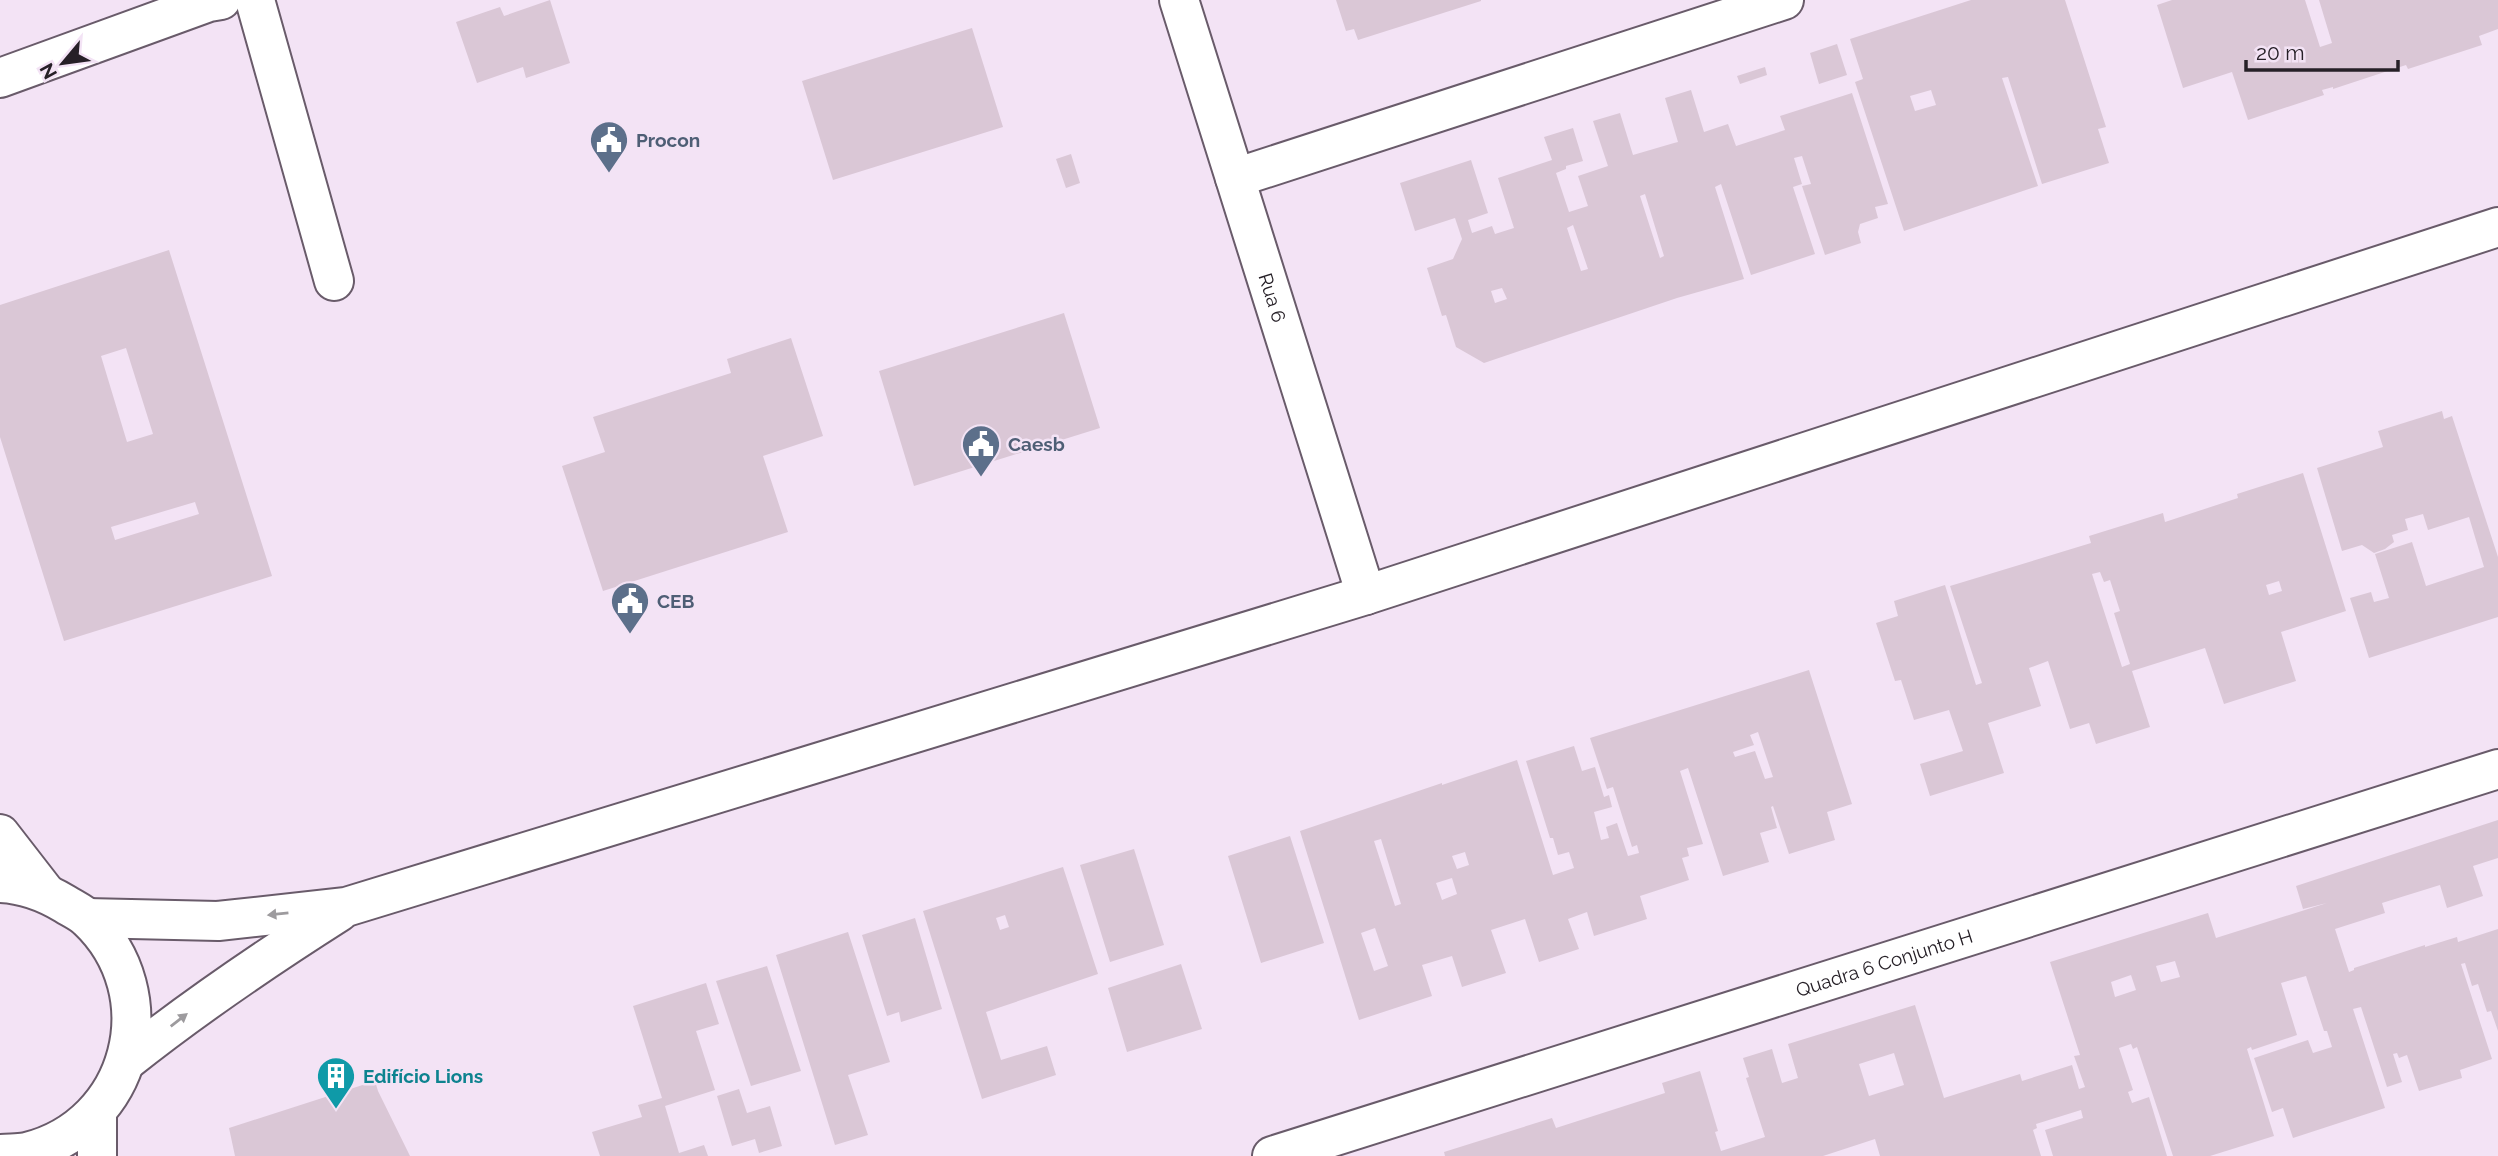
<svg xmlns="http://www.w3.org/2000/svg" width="2498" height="1156" font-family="Raleway,sans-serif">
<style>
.building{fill:#dac7d6;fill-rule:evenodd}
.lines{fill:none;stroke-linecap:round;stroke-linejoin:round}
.minor-casing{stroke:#695b6a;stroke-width:42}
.minor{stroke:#fff;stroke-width:38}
.oneway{fill:#9d9b9e}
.labels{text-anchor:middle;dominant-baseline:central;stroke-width:5;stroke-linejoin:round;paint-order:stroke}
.service-label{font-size:19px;font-weight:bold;fill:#4e5e75;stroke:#f3e3f5;text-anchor:start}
.street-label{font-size:19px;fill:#262027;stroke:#f3e3f5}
.culture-label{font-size:19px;font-weight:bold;fill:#0d838f;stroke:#f3e3f5;text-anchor:start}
</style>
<rect width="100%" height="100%" fill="#f3e3f5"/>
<!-- building -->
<path class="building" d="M 550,0 L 570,63 L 526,78 L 523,67 L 477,83 L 456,22 L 500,7 L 504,16 Z
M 1336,0 L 1481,0 L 1481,1 L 1358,40 L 1354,29 L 1346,31 Z
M 1971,0 L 2065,0 L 2106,127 L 2098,129 L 2109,163 L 2042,184 L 2008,77 L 2002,78 L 2038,186 L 1904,231 L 1855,82 L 1863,79 L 1850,39 ZM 1931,90 L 1936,105 L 1915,111 L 1910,96 Z
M 2172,0 L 2305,0 L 2320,47 L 2332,43 L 2319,0 L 2498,0 L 2498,29 L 2479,36 L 2482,45 L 2408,69 L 2406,65 L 2333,89 L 2333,87 L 2322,90 L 2324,95 L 2248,120 L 2232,72 L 2183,88 L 2157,5 Z
M 972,28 L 1003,127 L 833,180 L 802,81 Z
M 1837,44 L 1847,75 L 1819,84 L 1810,53 Z
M 1765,67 L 1767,75 L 1740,84 L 1737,76 Z
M 1691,90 L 1704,132 L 1728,124 L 1736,146 L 1785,130 L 1780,116 L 1852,93 L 1888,204 L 1875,207 L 1878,218 L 1860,224 L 1858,232 L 1861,243 L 1825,255 L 1802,186 L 1811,184 L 1802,156 L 1794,158 L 1802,184 L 1793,187 L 1815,254 L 1751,275 L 1721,184 L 1715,187 L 1744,279 L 1677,298 L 1484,363 L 1456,347 L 1446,315 L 1442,316 L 1427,268 L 1453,259 L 1462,239 L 1455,218 L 1415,231 L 1400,183 L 1471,160 L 1488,213 L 1468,220 L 1472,233 L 1492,226 L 1495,234 L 1514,228 L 1498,178 L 1552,160 L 1544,137 L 1573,128 L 1583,161 L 1566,166 L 1566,169 L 1556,173 L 1569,212 L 1588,206 L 1578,176 L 1608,166 L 1593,121 L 1620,113 L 1633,155 L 1674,143 L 1678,142 L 1665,98 ZM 1645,194 L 1664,256 L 1660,258 L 1640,196 ZM 1573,225 L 1588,269 L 1581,271 L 1567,228 ZM 1502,288 L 1507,299 L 1495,303 L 1491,291 Z
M 1071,154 L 1080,183 L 1066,188 L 1056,159 Z
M 169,250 L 272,576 L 64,641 L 0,437 L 0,305 ZM 126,348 L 153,434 L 127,442 L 101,356 ZM 195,502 L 199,514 L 115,540 L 111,527 Z
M 1064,313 L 1100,428 L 914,486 L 879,371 Z
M 791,338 L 823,436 L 763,456 L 788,532 L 603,591 L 562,466 L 605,452 L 593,417 L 731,373 L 727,359 Z
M 2442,411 L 2444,419 L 2452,416 L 2498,557 L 2498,617 L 2369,658 L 2350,598 L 2371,592 L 2374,602 L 2389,598 L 2375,554 L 2412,542 L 2426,586 L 2484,567 L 2469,517 L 2428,530 L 2423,514 L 2405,519 L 2408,530 L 2392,535 L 2394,542 L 2385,549 L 2374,553 L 2362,545 L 2342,551 L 2317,468 L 2383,447 L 2378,431 Z
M 2303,473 L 2346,611 L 2281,632 L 2296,681 L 2224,704 L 2205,648 L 2132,671 L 2150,727 L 2096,744 L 2089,723 L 2070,729 L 2048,661 L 2029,668 L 2041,706 L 1988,723 L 2004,773 L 1930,796 L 1920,764 L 1963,751 L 1949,710 L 1914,720 L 1901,680 L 1895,681 L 1876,623 L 1898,616 L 1894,601 L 1945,585 L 1976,685 L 1982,683 L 1950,586 L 2091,543 L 2089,536 L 2163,513 L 2165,522 L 2238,498 L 2237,494 ZM 2100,572 L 2104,582 L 2110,580 L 2120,611 L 2114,613 L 2130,664 L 2122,667 L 2092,574 ZM 2279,581 L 2282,591 L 2269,595 L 2266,585 Z
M 1809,670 L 1852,804 L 1827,812 L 1835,840 L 1789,854 L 1773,806 L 1771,807 L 1777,828 L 1760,833 L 1769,862 L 1723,876 L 1688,768 L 1680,771 L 1703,844 L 1687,848 L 1689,856 L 1682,858 L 1689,880 L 1640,896 L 1647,919 L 1594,936 L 1587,912 L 1568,919 L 1579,949 L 1539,962 L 1525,919 L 1491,930 L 1506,973 L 1462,987 L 1452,956 L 1422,965 L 1432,996 L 1359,1020 L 1300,831 L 1442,783 L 1442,785 L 1517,760 L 1553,875 L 1574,868 L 1569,852 L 1558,855 L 1553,838 L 1550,838 L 1526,761 L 1574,746 L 1582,771 L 1595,767 L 1604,797 L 1609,795 L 1612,807 L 1594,812 L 1601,840 L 1609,838 L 1606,827 L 1617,823 L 1628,856 L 1639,853 L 1637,845 L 1632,847 L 1613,787 L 1607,789 L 1590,738 ZM 1758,732 L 1773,777 L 1765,779 L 1755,751 L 1735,757 L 1733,752 L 1754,745 L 1750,735 ZM 1381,839 L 1401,904 L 1395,906 L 1374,841 ZM 1465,852 L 1469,865 L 1457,869 L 1452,856 ZM 1452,878 L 1457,894 L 1442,900 L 1436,883 ZM 1375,928 L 1388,966 L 1374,971 L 1361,933 Z
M 2498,820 L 2498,858 L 2473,866 L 2483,896 L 2447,908 L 2440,885 L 2382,903 L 2385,913 L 2335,929 L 2349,972 L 2354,970 L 2354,968 L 2425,945 L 2425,947 L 2457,937 L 2458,942 L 2498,929 L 2498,1031 L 2491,1011 L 2487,1012 L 2478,984 L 2472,986 L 2465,963 L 2461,964 L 2492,1059 L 2460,1070 L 2462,1078 L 2419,1091 L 2407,1055 L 2399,1058 L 2397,1053 L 2393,1054 L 2402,1082 L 2387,1087 L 2361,1007 L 2353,1009 L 2385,1108 L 2293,1138 L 2283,1108 L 2272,1112 L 2254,1058 L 2308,1040 L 2313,1053 L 2332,1047 L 2327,1031 L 2324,1031 L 2306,976 L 2281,983 L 2297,1035 L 2252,1050 L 2251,1047 L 2247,1049 L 2274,1136 L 2210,1156 L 2173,1156 L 2137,1047 L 2133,1049 L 2131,1044 L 2119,1048 L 2133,1090 L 2128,1092 L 2132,1103 L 2149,1097 L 2167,1156 L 2053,1156 L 2045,1130 L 2083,1118 L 2081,1110 L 2036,1124 L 2037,1128 L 2033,1130 L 2041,1156 L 1880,1156 L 1875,1139 L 1823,1156 L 1445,1156 L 1444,1152 L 1552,1118 L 1556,1128 L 1665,1093 L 1662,1083 L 1700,1071 L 1718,1131 L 1715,1132 L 1721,1151 L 1765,1137 L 1746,1078 L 1749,1077 L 1743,1058 L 1772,1049 L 1782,1083 L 1798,1078 L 1788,1044 L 1915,1005 L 1944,1098 L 2020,1074 L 2022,1081 L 2072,1065 L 2079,1089 L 2085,1087 L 2074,1056 L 2080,1055 L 2050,962 L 2208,913 L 2216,938 L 2327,903 L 2303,909 L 2296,886 ZM 2175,961 L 2180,977 L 2161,982 L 2156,966 ZM 2131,975 L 2136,990 L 2115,997 L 2111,982 ZM 1894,1053 L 1904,1085 L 1869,1096 L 1859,1064 Z
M 1290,836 L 1324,943 L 1261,963 L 1228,856 Z
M 1134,849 L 1164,945 L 1110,962 L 1080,865 Z
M 1063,867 L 1098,974 L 986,1012 L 1001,1060 L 1047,1046 L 1056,1075 L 982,1099 L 923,911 ZM 1005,915 L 1009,927 L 1000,930 L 996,918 Z
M 915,918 L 942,1009 L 901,1022 L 899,1012 L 887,1016 L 862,935 Z
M 848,932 L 890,1062 L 848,1075 L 868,1135 L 835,1145 L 776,955 Z
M 1181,964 L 1202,1029 L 1127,1052 L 1108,988 Z
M 767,966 L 801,1071 L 751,1086 L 716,981 Z
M 706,983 L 719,1024 L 696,1031 L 715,1090 L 665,1106 L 679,1153 L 704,1145 L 708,1156 L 600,1156 L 592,1132 L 642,1117 L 638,1105 L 662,1098 L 633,1006 Z
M 375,1081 L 378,1091 L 410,1156 L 235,1156 L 229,1128 Z
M 739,1089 L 747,1113 L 770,1106 L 782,1146 L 759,1153 L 755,1139 L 732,1146 L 717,1096 Z"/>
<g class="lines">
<!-- minor casing -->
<g class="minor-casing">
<g id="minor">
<path d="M 255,0 L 334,281"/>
<path id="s1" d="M 1179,0 L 1366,595"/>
<path d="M 0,78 L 209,2 L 221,0"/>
<path d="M 1235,178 L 1784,0"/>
<path d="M 0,834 L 45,892"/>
<path d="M 0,883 C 24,884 45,892 65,904 C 73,909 82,913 88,919 C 167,994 133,1126 27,1152 C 18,1154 9,1153 0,1154"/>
<path d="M 87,918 L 218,921 L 346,907 L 1366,595 L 2498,227"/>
<path d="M 125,1062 C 194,1007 265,959 339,912"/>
<path d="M 97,1156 L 97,1112"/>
<path id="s2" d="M 1272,1156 L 2498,769"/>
</g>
</g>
<!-- minor -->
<use href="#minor" class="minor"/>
</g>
<!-- one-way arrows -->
<defs><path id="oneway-solid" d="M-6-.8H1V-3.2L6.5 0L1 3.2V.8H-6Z" transform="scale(1.75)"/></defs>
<g class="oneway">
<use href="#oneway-solid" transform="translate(278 914) rotate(174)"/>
<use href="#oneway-solid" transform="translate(179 1020) rotate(-38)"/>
</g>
<!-- icons -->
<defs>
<g id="civic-pin" transform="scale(2.0125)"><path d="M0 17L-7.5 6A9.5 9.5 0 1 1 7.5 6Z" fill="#5c6f8a" stroke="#f3e3f5"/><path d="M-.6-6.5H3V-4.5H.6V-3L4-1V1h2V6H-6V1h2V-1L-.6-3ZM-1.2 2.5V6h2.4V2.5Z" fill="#fff"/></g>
<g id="building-pin" transform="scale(2.0125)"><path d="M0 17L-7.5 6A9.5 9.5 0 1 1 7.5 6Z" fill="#0f9aa8" stroke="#f3e3f5"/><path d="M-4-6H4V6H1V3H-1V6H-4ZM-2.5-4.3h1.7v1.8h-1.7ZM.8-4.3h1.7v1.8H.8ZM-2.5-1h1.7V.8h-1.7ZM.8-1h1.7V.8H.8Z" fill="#fff"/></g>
</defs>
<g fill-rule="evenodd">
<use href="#civic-pin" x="609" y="140"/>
<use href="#civic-pin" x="981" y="444"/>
<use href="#civic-pin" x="630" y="601"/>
<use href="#building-pin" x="336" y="1076"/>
</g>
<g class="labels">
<!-- service labels -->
<g class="service-label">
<text x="636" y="140">Procon</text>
<text x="1008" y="444">Caesb</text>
<text x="657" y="601">CEB</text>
</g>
<!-- street labels -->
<g class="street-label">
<text stroke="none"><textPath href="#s1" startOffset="312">Rua 6</textPath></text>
<text stroke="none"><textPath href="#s2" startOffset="642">Quadra 6 Conjunto H</textPath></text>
</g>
<!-- culture labels -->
<g class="culture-label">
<text x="363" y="1076">Edifício Lions</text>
</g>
</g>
<!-- north arrow -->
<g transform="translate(63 63) rotate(241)" stroke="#f3e3f5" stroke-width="5" paint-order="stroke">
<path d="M0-5L12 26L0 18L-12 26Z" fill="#262027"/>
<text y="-10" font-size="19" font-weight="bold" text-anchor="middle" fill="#262027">N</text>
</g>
<!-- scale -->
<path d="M2246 60v10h152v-10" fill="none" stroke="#262027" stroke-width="3.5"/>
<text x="2256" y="60" font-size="21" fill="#262027" stroke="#f3e3f5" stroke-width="5" paint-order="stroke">20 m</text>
</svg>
